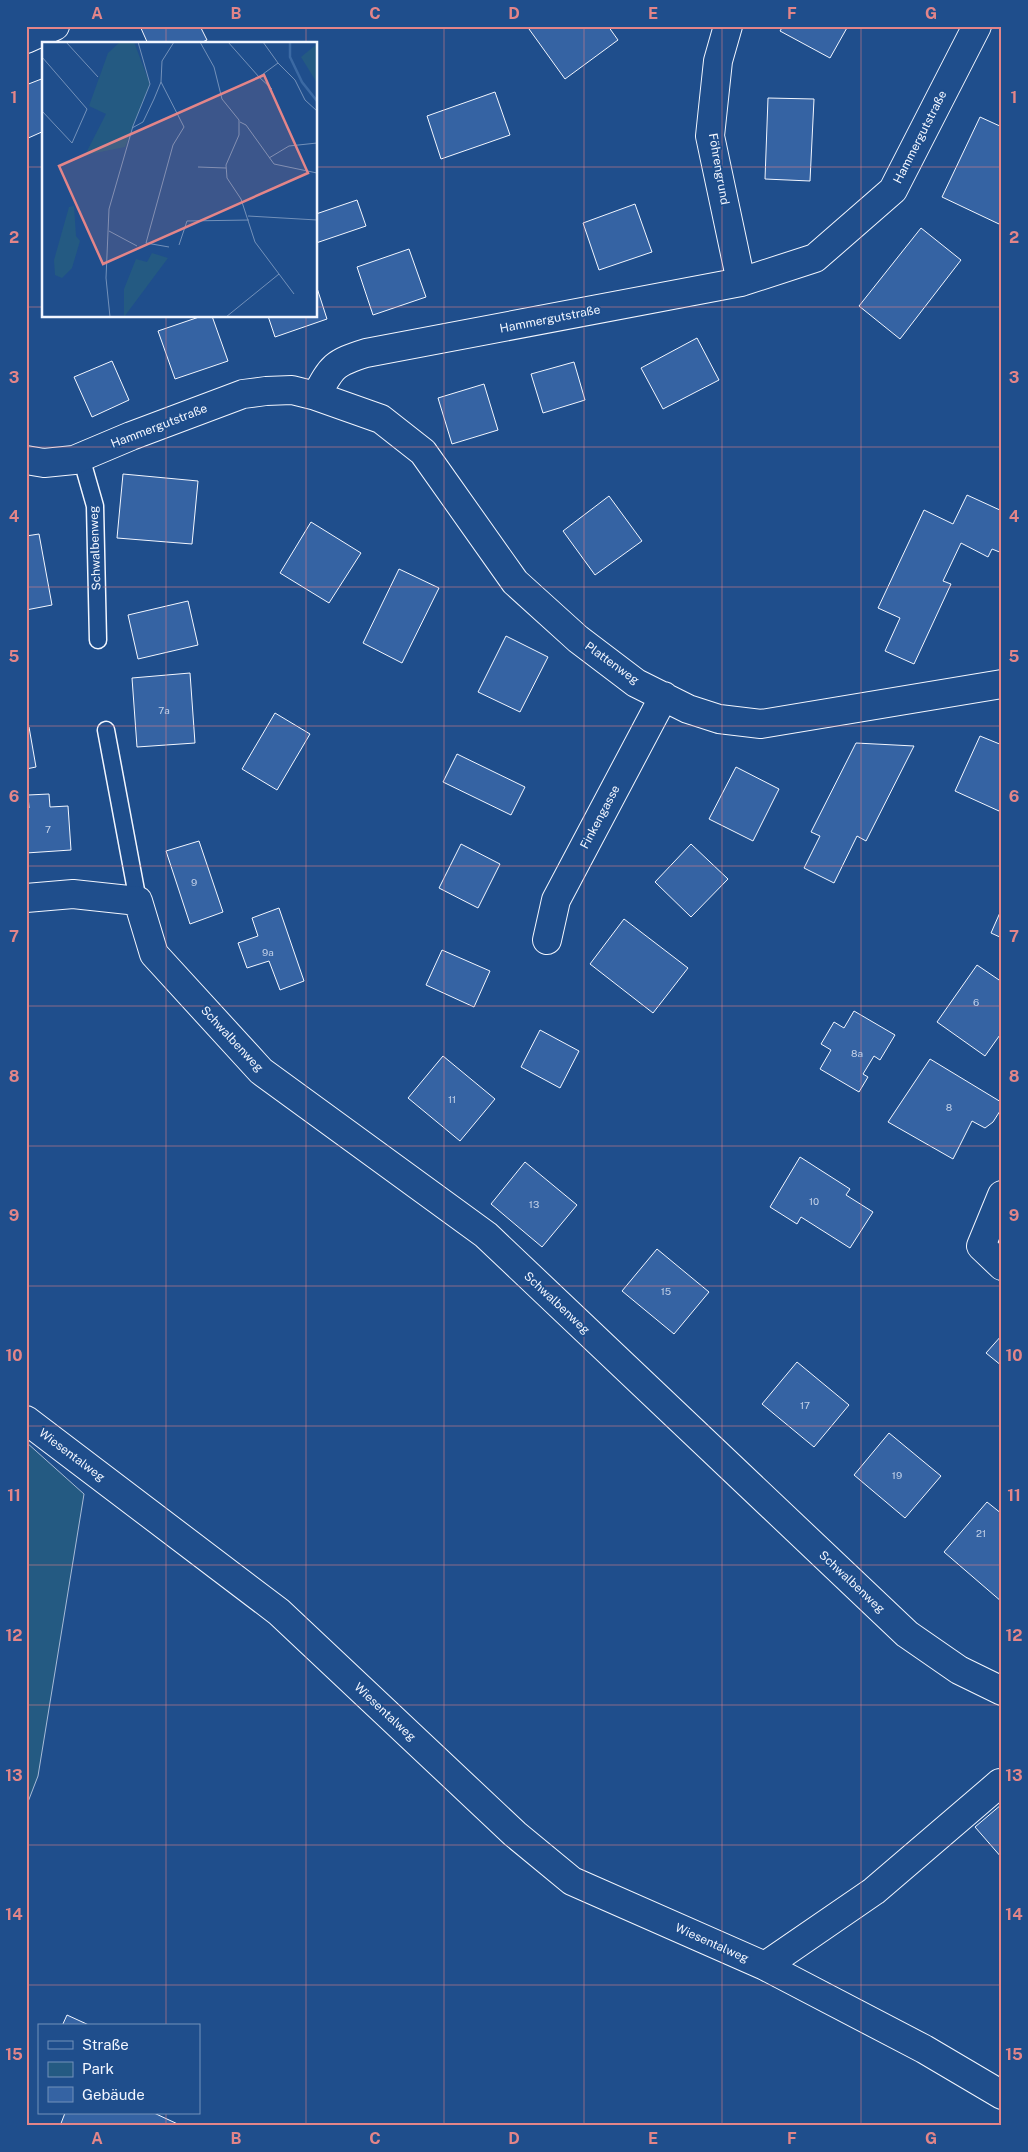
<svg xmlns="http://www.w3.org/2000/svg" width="1028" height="2152" font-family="'Public Sans',sans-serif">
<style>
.green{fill:#245a82;stroke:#a8bbd7}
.building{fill:#3563a3;stroke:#f2f6ff}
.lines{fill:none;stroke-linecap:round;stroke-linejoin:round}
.service-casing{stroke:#f2f6ff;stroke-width:19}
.minor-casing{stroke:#f2f6ff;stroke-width:30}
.service{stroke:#1f4e8c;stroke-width:16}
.minor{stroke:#1f4e8c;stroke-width:28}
.grid{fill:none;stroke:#e38589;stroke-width:1;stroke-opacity:0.55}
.labels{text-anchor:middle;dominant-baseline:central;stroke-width:4;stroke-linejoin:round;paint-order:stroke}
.number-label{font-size:10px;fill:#c3d1e8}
.street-label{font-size:12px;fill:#f2f6ff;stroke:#1f4e8c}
.inset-river{fill:none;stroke:#3b69a3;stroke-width:2.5}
.inset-road{fill:none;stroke:#7391ba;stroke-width:1}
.view{fill:#e38589;fill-opacity:0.15;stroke:#e38589;stroke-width:2.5}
.inset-edge{fill:none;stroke:#f2f6ff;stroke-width:2.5}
.neatline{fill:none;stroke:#e38589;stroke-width:2}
.grid-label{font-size:16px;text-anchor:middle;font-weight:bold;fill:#e38589}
</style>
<rect width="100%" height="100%" fill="#1f4e8c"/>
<!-- green -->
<path class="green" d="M 26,1442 L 84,1494 L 38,1776 L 26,1807 Z"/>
<!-- building -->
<path class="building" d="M 140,26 L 200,26 L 207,40 L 198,44 L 148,44 Z
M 533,26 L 608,26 L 618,40 L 565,79 L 529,29 Z
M 783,26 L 848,26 L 830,58 L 780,31 Z
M 44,78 L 44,131 L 26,139 L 26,85 Z
M 495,92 L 510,135 L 441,159 L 427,116 Z
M 768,98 L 814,99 L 810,181 L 765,179 Z
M 980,117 L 1002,127 L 1002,218 L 999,224 L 942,197 Z
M 357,200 L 366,226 L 316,243 L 316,214 Z
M 635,204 L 652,252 L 599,270 L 583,223 Z
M 921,228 L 961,260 L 900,339 L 859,306 Z
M 409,249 L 426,297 L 373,315 L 357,267 Z
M 317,288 L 327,319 L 275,337 L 268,316 L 316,316 Z
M 202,316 L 212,316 L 228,361 L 175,379 L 158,331 Z
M 697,338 L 719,380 L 663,409 L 641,368 Z
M 112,361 L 129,400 L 92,417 L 74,377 Z
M 574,362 L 585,400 L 543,413 L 531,374 Z
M 484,384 L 498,430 L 452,444 L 438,398 Z
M 123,474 L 198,481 L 192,544 L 117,538 Z
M 967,495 L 1002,511 L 1002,553 L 992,549 L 988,557 L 961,543 L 943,581 L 951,584 L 914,664 L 885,651 L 900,618 L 878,608 L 924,510 L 953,524 Z
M 609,496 L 642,541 L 595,575 L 563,531 Z
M 311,522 L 361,553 L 329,603 L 280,573 Z
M 39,534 L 52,605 L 26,610 L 26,536 Z
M 399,569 L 439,588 L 402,663 L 363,643 Z
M 188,601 L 198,645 L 138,659 L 128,615 Z
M 506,636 L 548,657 L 520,712 L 478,692 Z
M 190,673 L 195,743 L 137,747 L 132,678 Z
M 275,713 L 310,734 L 277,790 L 242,769 Z
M 29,727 L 36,767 L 26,769 L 26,728 Z
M 980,736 L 1002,745 L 1002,805 L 999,811 L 955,791 Z
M 856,743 L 914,746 L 866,841 L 857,836 L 834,883 L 804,868 L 820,836 L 811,832 Z
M 457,754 L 525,787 L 511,815 L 443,782 Z
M 736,767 L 779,789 L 753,841 L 709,819 Z
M 49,794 L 50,807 L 68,806 L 71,850 L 26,853 L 26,808 L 29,808 L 28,795 Z
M 199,841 L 223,912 L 190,924 L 166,851 Z
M 461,844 L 500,864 L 478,908 L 439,888 Z
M 691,844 L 728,879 L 691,917 L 655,882 Z
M 279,908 L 304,981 L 280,990 L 269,961 L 247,968 L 238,943 L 258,936 L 252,918 Z
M 1002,908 L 1002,938 L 991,933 Z
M 624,919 L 688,968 L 653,1013 L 590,964 Z
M 442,950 L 490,971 L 474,1007 L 426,985 Z
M 977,965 L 1002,982 L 1002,1032 L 985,1056 L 937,1022 Z
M 854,1011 L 895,1035 L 880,1060 L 874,1056 L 863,1074 L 868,1077 L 859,1092 L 820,1069 L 831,1050 L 821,1044 L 834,1022 L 844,1028 Z
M 540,1030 L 579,1051 L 560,1088 L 521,1067 Z
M 443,1056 L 495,1099 L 460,1141 L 408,1098 Z
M 930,1059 L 1001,1102 L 1000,1111 L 993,1122 L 985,1128 L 972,1121 L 953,1159 L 888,1122 Z
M 800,1157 L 850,1189 L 846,1195 L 873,1212 L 850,1248 L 801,1217 L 797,1224 L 770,1207 Z
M 525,1162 L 577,1205 L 542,1247 L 491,1204 Z
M 657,1249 L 709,1292 L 674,1334 L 622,1291 Z
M 1002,1335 L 1002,1366 L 986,1353 Z
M 797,1362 L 849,1405 L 814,1447 L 762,1404 Z
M 889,1433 L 941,1476 L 905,1518 L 854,1475 Z
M 987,1502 L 1002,1514 L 1002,1602 L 944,1552 Z
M 1002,1804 L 1002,1858 L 975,1827 Z
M 67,2015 L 91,2026 L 62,2026 Z
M 65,2113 L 154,2113 L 182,2126 L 60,2126 Z"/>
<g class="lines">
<!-- service casing -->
<g class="service-casing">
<path id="service" d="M 81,457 L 95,506 L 98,640
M 106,730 L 138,901"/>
</g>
<!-- minor casing -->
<g class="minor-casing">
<path id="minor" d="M 728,26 L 718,61 L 710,136 L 741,282
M 26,39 L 55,26
M 316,396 C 332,366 334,363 366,353 L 741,282 L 815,258 L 893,190 L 977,26
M 26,460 L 44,463 L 74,460 L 131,436 L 243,394 L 266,391 L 292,390 L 316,396 L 381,419 L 423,452 L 515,582 L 578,639 L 636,683 L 688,709 L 719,719 L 761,724 L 1002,684
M 26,898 L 73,894 L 138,901 L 154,954 L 261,1071 L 486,1235 L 907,1634 L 959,1670 L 1002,1691
M 547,940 L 556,900 L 664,696
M 1002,1195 L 981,1246 L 1002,1266
M 26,1420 L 279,1612 L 515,1834 L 572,1881 L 765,1966 L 924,2049 L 1002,2095
M 765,1966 L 874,1891 L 1000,1783"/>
</g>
<!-- service -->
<use href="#service" class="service"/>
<!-- minor -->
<use href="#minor" class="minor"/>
</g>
<!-- grid -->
<path class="grid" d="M 166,26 L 166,44M 306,26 L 306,44M 444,26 L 444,2126M 584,26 L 584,2126M 722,26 L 722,2126M 861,26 L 861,2126M 26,167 L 44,167M 316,167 L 1002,167M 26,307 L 44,307M 316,307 L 1002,307M 166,316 L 166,2026M 306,316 L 306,2126M 26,447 L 1002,447M 26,587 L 1002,587M 26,726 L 1002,726M 26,866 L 1002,866M 26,1006 L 1002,1006M 26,1146 L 1002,1146M 26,1286 L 1002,1286M 26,1426 L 1002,1426M 26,1565 L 1002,1565M 26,1705 L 1002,1705M 26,1845 L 1002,1845M 26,1985 L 1002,1985M 166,2113 L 166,2126"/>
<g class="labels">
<!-- number labels -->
<g class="number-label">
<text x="164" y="710">7a</text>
<text x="48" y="829">7</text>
<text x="194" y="882">9</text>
<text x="268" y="952">9a</text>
<text x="976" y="1002">6</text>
<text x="857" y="1053">8a</text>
<text x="452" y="1099">11</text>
<text x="949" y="1107">8</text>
<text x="814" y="1201">10</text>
<text x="534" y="1204">13</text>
<text x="666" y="1291">15</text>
<text x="805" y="1405">17</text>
<text x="897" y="1475">19</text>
<text x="981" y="1533">21</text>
</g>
<!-- street labels -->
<g class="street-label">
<text transform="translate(920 137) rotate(-63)">Hammergutstraße</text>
<text transform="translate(719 169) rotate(80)">Föhrengrund</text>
<text transform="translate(550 319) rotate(-11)">Hammergutstraße</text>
<text transform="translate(159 426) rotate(-21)">Hammergutstraße</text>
<text transform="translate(95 548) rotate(-92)">Schwalbenweg</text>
<text transform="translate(612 663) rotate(36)">Plattenweg</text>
<text transform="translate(600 817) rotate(-62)">Finkengasse</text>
<text transform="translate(232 1039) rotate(47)">Schwalbenweg</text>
<text transform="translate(557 1303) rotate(43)">Schwalbenweg</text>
<text transform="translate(72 1455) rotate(37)">Wiesentalweg</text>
<text transform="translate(852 1582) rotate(43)">Schwalbenweg</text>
<text transform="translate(385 1712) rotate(43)">Wiesentalweg</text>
<text transform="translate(712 1943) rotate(24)">Wiesentalweg</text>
</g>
</g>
<!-- overview -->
<g transform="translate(42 42)">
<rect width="275" height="275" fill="#1f4e8c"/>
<path d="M 78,0 L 92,0 L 108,42 L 83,105 L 43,113 L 64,72 L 47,64 L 66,11 ZM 275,2 L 275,41 L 259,15 ZM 32,164 L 34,194 L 38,199 L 30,226 L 20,236 L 13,233 L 12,218 L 27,165 ZM 110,211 L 126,216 L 82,275 L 82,247 L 94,217 L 105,220 Z" fill="#245a82"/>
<path class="inset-river" d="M 248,0 L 248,15 L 260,40 L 275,59"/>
<path class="inset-road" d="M 24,0 L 56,35M 158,0 L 172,25 L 180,57 L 197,78 L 197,93 L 184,123 L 185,136 L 199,157 L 213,200 L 252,252M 186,0 L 217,35 L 236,21M 221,0 L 236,21 L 253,38 L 263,58 L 275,69M 0,15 L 45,67 L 30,101 L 0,69M 217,35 L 230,47M 119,40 L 142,85 L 131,103 L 104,201 L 127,205M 198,80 L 204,83 L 232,122 L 275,131M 90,86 L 101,80 L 112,57 L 119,40 L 120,19 L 132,0M 227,116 L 247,104 L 275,101M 156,125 L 184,126M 206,174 L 275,178M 67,189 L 95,204M 137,203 L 145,179 L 207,178M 68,275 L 64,236 L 67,167 L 91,84 L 108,42 L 96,0M 184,275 L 237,232"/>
<path class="view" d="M 222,33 L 266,131 L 61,222 L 17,124 Z"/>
<rect width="275" height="275" class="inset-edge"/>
</g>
<!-- border -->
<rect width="1028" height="2152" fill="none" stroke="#1f4e8c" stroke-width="55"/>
<!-- legend -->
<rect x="38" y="2024" width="162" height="90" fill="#1f4e8c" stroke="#7391ba"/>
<rect x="48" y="2041" width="25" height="8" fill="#1f4e8c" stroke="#7391ba"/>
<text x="82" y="2050" font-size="15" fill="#f2f6ff">Straße</text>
<rect x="48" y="2062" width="25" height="15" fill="#245a82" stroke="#7391ba"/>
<text x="82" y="2074" font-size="15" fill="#f2f6ff">Park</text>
<rect x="48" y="2087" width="25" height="15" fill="#3563a3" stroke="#7391ba"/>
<text x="82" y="2100" font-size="15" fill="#f2f6ff">Gebäude</text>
<rect x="28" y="28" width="972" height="2096" class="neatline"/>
<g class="grid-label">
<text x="97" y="19">A</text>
<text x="236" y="19">B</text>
<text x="375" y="19">C</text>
<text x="514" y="19">D</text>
<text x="653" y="19">E</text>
<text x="792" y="19">F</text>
<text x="931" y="19">G</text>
<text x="14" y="103">1</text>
<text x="1014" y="103">1</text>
<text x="14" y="243">2</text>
<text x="1014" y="243">2</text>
<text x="14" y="383">3</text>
<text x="1014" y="383">3</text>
<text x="14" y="522">4</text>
<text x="1014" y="522">4</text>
<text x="14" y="662">5</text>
<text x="1014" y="662">5</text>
<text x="14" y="802">6</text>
<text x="1014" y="802">6</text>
<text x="14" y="942">7</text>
<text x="1014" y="942">7</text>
<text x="14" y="1082">8</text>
<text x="1014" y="1082">8</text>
<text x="14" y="1221">9</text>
<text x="1014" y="1221">9</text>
<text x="14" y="1361">10</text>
<text x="1014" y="1361">10</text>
<text x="14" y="1501">11</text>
<text x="1014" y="1501">11</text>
<text x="14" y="1641">12</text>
<text x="1014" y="1641">12</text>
<text x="14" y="1781">13</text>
<text x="1014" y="1781">13</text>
<text x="14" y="1920">14</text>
<text x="1014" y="1920">14</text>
<text x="14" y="2060">15</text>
<text x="1014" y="2060">15</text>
<text x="97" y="2144">A</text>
<text x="236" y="2144">B</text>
<text x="375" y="2144">C</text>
<text x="514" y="2144">D</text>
<text x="653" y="2144">E</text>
<text x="792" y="2144">F</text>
<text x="931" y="2144">G</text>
</g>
</svg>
